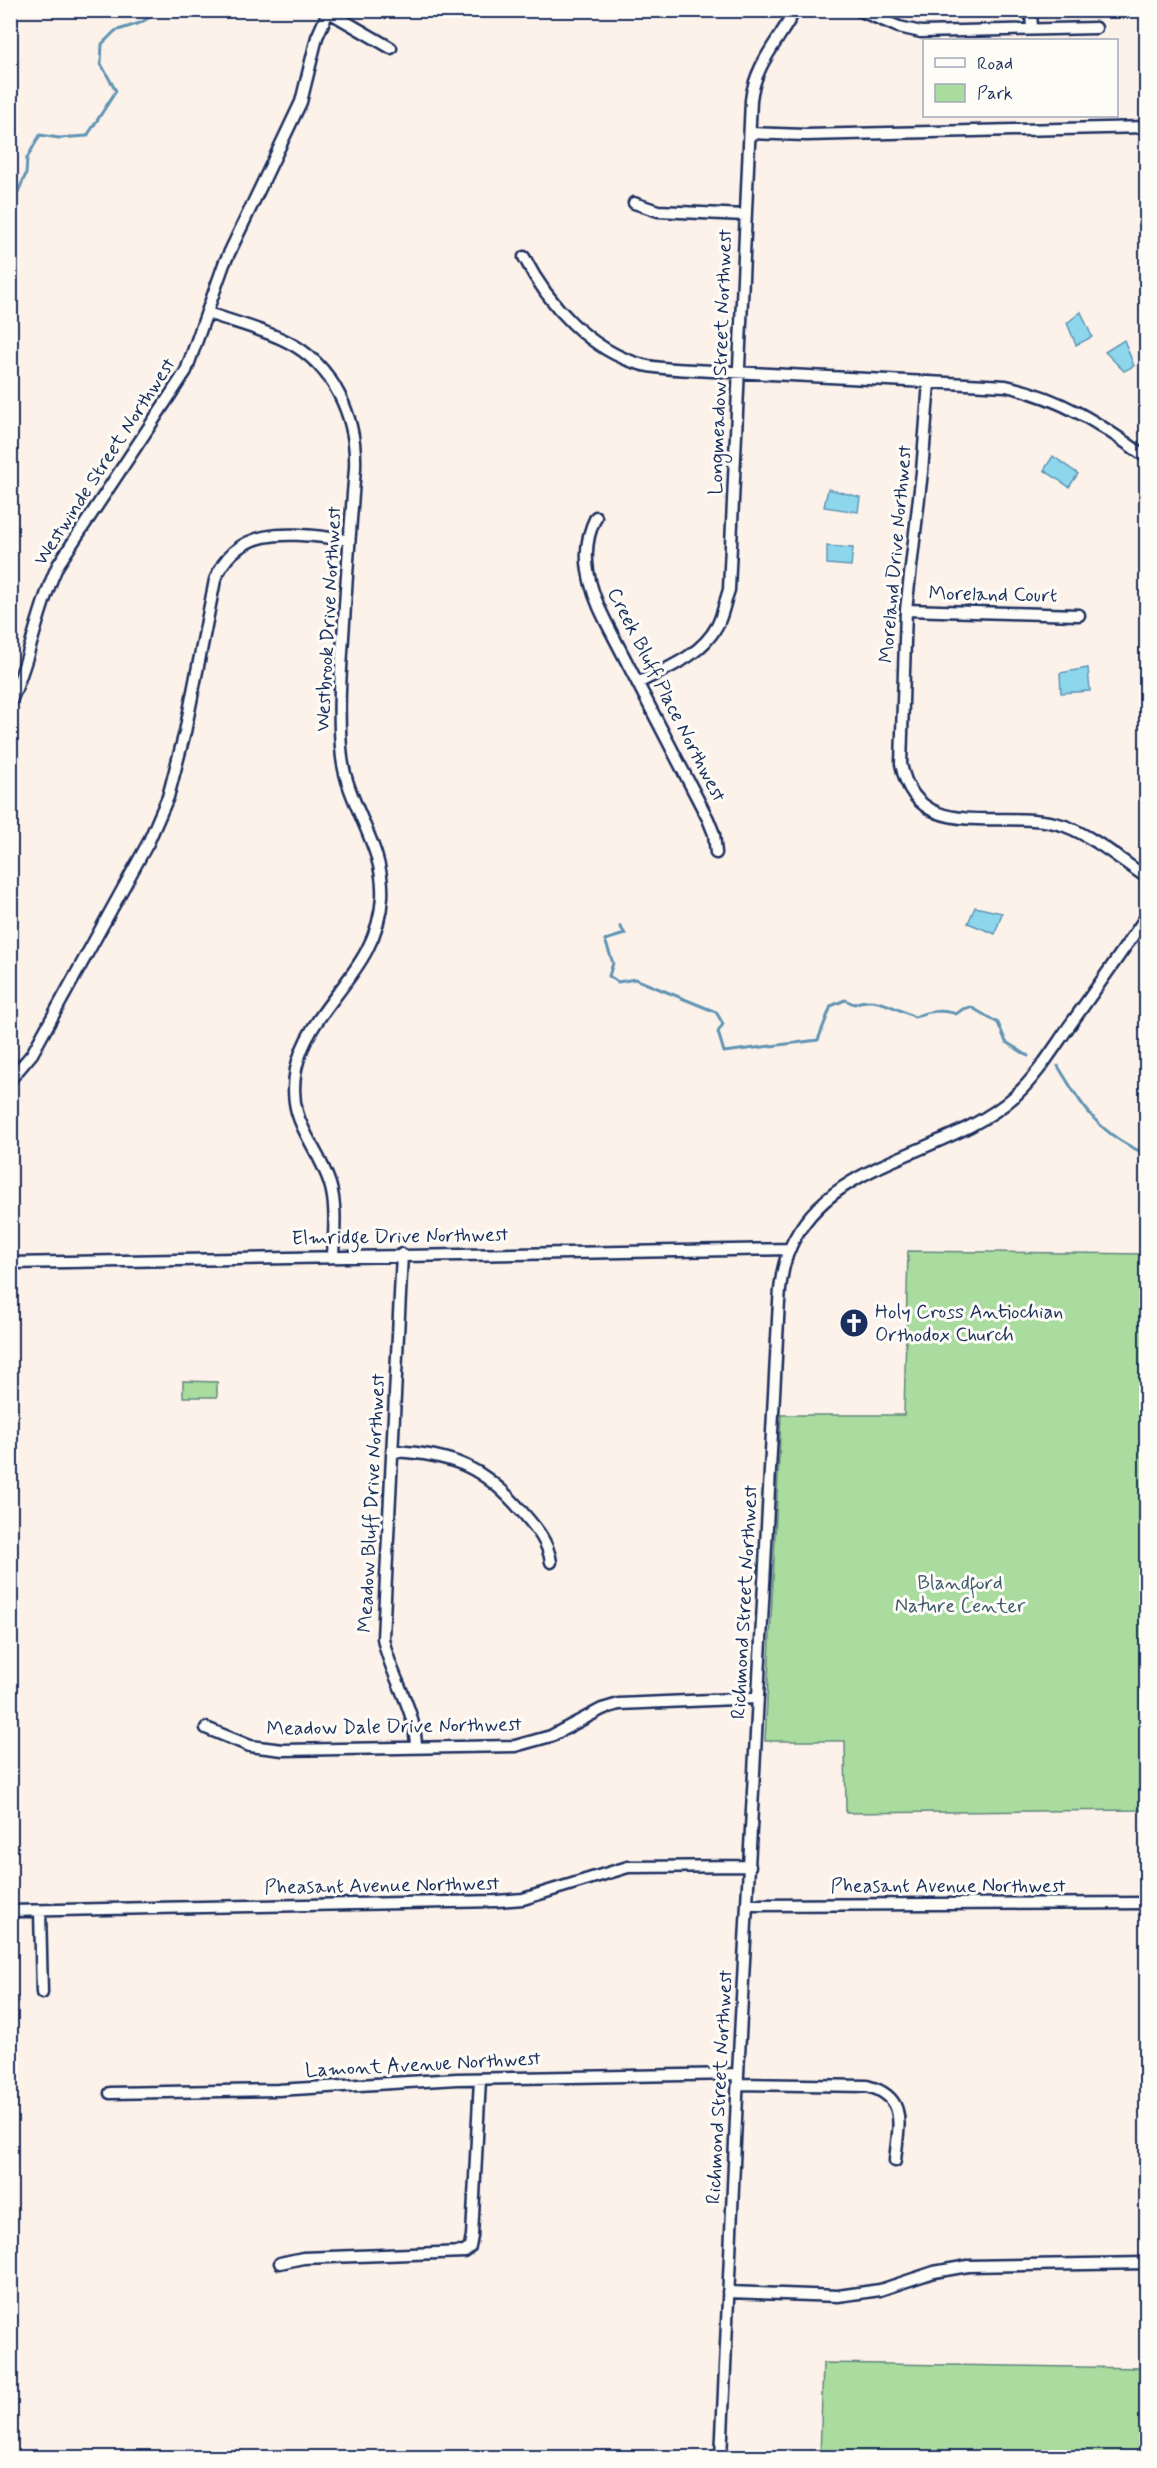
<svg xmlns="http://www.w3.org/2000/svg" width="1157" height="2468" font-family="Mynerve,sans-serif">
<style>
.green{fill:#a9dc9e;stroke:#62867e;stroke-width:1.5}
.water{fill:#8dd7ed;stroke:#5f94b4;stroke-width:1.5}
.lines{fill:none;stroke-linecap:round;stroke-linejoin:round}
.stream{stroke:#5f94b4;stroke-width:3}
.minor-casing{stroke:#1b2f5e;stroke-width:15}
.minor{stroke:#fdfcf7;stroke-width:10}
.labels{text-anchor:middle;dominant-baseline:central;stroke-width:6;stroke-linejoin:round;paint-order:stroke}
.street-label{font-size:20px;fill:#1b2f5e;stroke:#fdfcf7}
.poi-label{font-size:20px;fill:#1b2f5e;stroke:#fdfcf7;text-anchor:start}
.park-label{font-size:20px;fill:#3e5a6e;stroke:#fdfcf7}
</style>
<rect width="100%" height="100%" fill="#fdf2e9"/>
<filter id="ink" filterUnits="userSpaceOnUse"><feTurbulence type="fractalNoise" baseFrequency=".0167" numOctaves="2"/><feDisplacementMap in="SourceGraphic" scale="12" xChannelSelector="R" yChannelSelector="G"/><feConvolveMatrix kernelMatrix="1 2 1 2 8 2 1 2 1" color-interpolation-filters="sRGB"/></filter>
<g filter="url(#ink)">
<!-- green -->
<path class="green" d="M 908,1251 L 1146,1254 L 1146,1810 L 846,1813 L 845,1741 L 765,1741 L 781,1415 L 904,1415 Z
M 183,1381 L 217,1382 L 217,1397 L 183,1397 Z
M 823,2363 L 1146,2368 L 1146,2457 L 820,2457 Z"/>
<!-- water -->
<path class="water" d="M 1081,312 L 1092,337 L 1076,345 L 1067,323 Z
M 1124,340 L 1134,366 L 1124,371 L 1105,352 Z
M 1053,456 L 1078,474 L 1069,487 L 1044,470 Z
M 828,489 L 860,497 L 858,512 L 824,507 Z
M 827,546 L 853,548 L 851,566 L 827,564 Z
M 1088,668 L 1090,691 L 1061,693 L 1060,673 Z
M 975,907 L 1002,913 L 995,934 L 968,923 Z"/>
<g class="lines">
<!-- stream -->
<path class="stream" d="M 10,210 L 26,174 L 27,158 L 40,135 L 59,138 L 87,136 L 116,91 L 101,64 L 102,44 L 115,31 L 140,23 L 162,10
M 620,926 L 625,934 L 605,940 L 613,963 L 609,976 L 618,982 L 635,979 L 716,1012 L 723,1024 L 718,1032 L 724,1052 L 818,1040 L 831,1006 L 845,1000 L 854,1004 C 875,995 896,1009 915,1017 C 926,1011 945,1009 956,1014 L 963,1009 L 971,1007 L 998,1023 L 1006,1042 L 1028,1056
M 1058,1066 C 1084,1109 1099,1134 1146,1154"/>
<!-- minor casing -->
<g class="minor-casing">
<path id="minor" d="M 858,10 L 899,27 L 921,32 L 1096,28
M 1031,10 L 1032,29
M 329,12 L 391,48
M 750,133 L 806,135 L 1146,127
M 634,203 L 658,211 L 745,215
M 524,257 C 548,304 590,351 643,365 C 659,369 677,369 693,370 L 1006,386 C 1063,399 1099,423 1146,457
M 208,313 C 233,322 262,329 286,341 C 333,364 357,417 355,468 C 351,519 347,571 344,622 C 341,668 337,712 342,758 C 348,806 385,847 382,897 C 378,972 309,1005 296,1069 C 286,1123 316,1140 330,1184 C 337,1206 334,1233 333,1256
M 929,382 L 922,472 L 906,610 L 901,764 C 918,848 1005,805 1065,826 C 1094,837 1121,860 1146,877
M 596,517 C 578,552 589,589 606,622 L 708,819 L 714,834 L 716,853
M 906,610 L 1079,615
M 638,683 C 667,668 701,656 717,626 C 723,615 725,601 729,590 L 751,100 C 755,64 779,41 795,10
M 10,703 C 31,658 37,609 58,565 L 186,371 L 224,264 L 301,102 L 317,37 L 329,10
M 10,1080 L 32,1054 L 148,843 L 168,797 L 185,732 L 215,580 C 238,520 299,535 349,540
M 402,1254 L 383,1638 C 390,1677 416,1707 416,1748
M 10,1263 L 790,1249
M 392,1451 C 453,1454 485,1467 524,1514 C 537,1529 548,1542 551,1562
M 206,1728 L 250,1746 L 283,1750 L 515,1746 L 551,1736 L 602,1709 L 619,1704 L 758,1698
M 749,1905 L 1146,1903
M 10,1911 L 497,1901 L 523,1899 L 628,1867 L 750,1866
M 40,1911 L 42,1993
M 738,2084 L 867,2086 C 909,2097 898,2126 895,2161
M 110,2093 L 278,2090 L 457,2079 L 738,2074
M 280,2263 L 303,2258 L 465,2252 L 470,2247 L 472,2236 L 480,2079
M 728,2292 L 838,2296 L 880,2290 L 934,2272 L 968,2266 L 1146,2263
M 721,2458 L 738,2074 L 777,1338 C 779,1309 778,1275 790,1248 C 829,1158 949,1156 1015,1096 C 1037,1076 1053,1049 1070,1025 C 1096,989 1121,953 1146,917"/>
</g>
<!-- minor -->
<use href="#minor" class="minor"/>
</g>
</g>
<!-- icons -->
<defs>
<g id="church-disc" transform="scale(1.5)"><circle r="9.5" fill="#1b2f5e" stroke="#fdfcf7"/><path d="M-1.2-6h2.4v3.5h3.3v2.4h-3.3V6h-2.4V-.1h-3.3v-2.4h3.3Z" fill="#fff"/></g>
</defs>
<g fill-rule="evenodd">
<use href="#church-disc" x="854" y="1323"/>
</g>
<g class="labels">
<!-- street labels -->
<g class="street-label">
<text transform="translate(721 362) rotate(-88)">Longmeadow Street Northwest</text>
<text transform="translate(105 462) rotate(-57)">Westwinde Street Northwest</text>
<text transform="translate(896 554) rotate(-85)">Moreland Drive Northwest</text>
<text transform="translate(993 595) rotate(1)">Moreland Court</text>
<text transform="translate(329 619) rotate(-87)">Westbrook Drive Northwest</text>
<text transform="translate(666 695) rotate(63)">Creek Bluff Place Northwest</text>
<text transform="translate(400 1237) rotate(-1)">Elmridge Drive Northwest</text>
<text transform="translate(372 1503) rotate(-87)">Meadow Bluff Drive Northwest</text>
<text transform="translate(745 1602) rotate(-87)">Richmond Street Northwest</text>
<text transform="translate(394 1727) rotate(-1)">Meadow Dale Drive Northwest</text>
<text transform="translate(382 1886) rotate(-1)">Pheasant Avenue Northwest</text>
<text x="948" y="1886">Pheasant Avenue Northwest</text>
<text transform="translate(423 2065) rotate(-3)">Lamont Avenue Northwest</text>
<text transform="translate(720 2087) rotate(-87)">Richmond Street Northwest</text>
</g>
<!-- poi labels -->
<g class="poi-label">
<text x="875" y="1312">Holy Cross Antiochian<tspan x="875" dy="23">Orthodox Church</tspan></text>
</g>
<!-- park labels -->
<g class="park-label">
<text x="960" y="1583">Blandford<tspan x="960" dy="23">Nature Center</tspan></text>
</g>
</g>
<!-- margin -->
<rect width="1157" height="2468" fill="none" stroke="#fdfcf7" stroke-width="36"/>
<rect x="18" y="18" width="1121" height="2432" fill="none" stroke="#1b2f5e" stroke-width="2" filter="url(#ink)"/>
<!-- legend -->
<rect x="923" y="39" width="195" height="78" fill="#fdfcf7" stroke="#a3aaba" stroke-width="1.5"/>
<rect x="935" y="58" width="30" height="9" fill="#fdfcf7" stroke="#a3aaba" stroke-width="1.5"/>
<text x="977" y="69" font-size="18" fill="#1b2f5e">Road</text>
<rect x="935" y="84" width="30" height="18" fill="#a9dc9e" stroke="#a3aaba" stroke-width="1.5"/>
<text x="977" y="99" font-size="18" fill="#1b2f5e">Park</text>
</svg>
